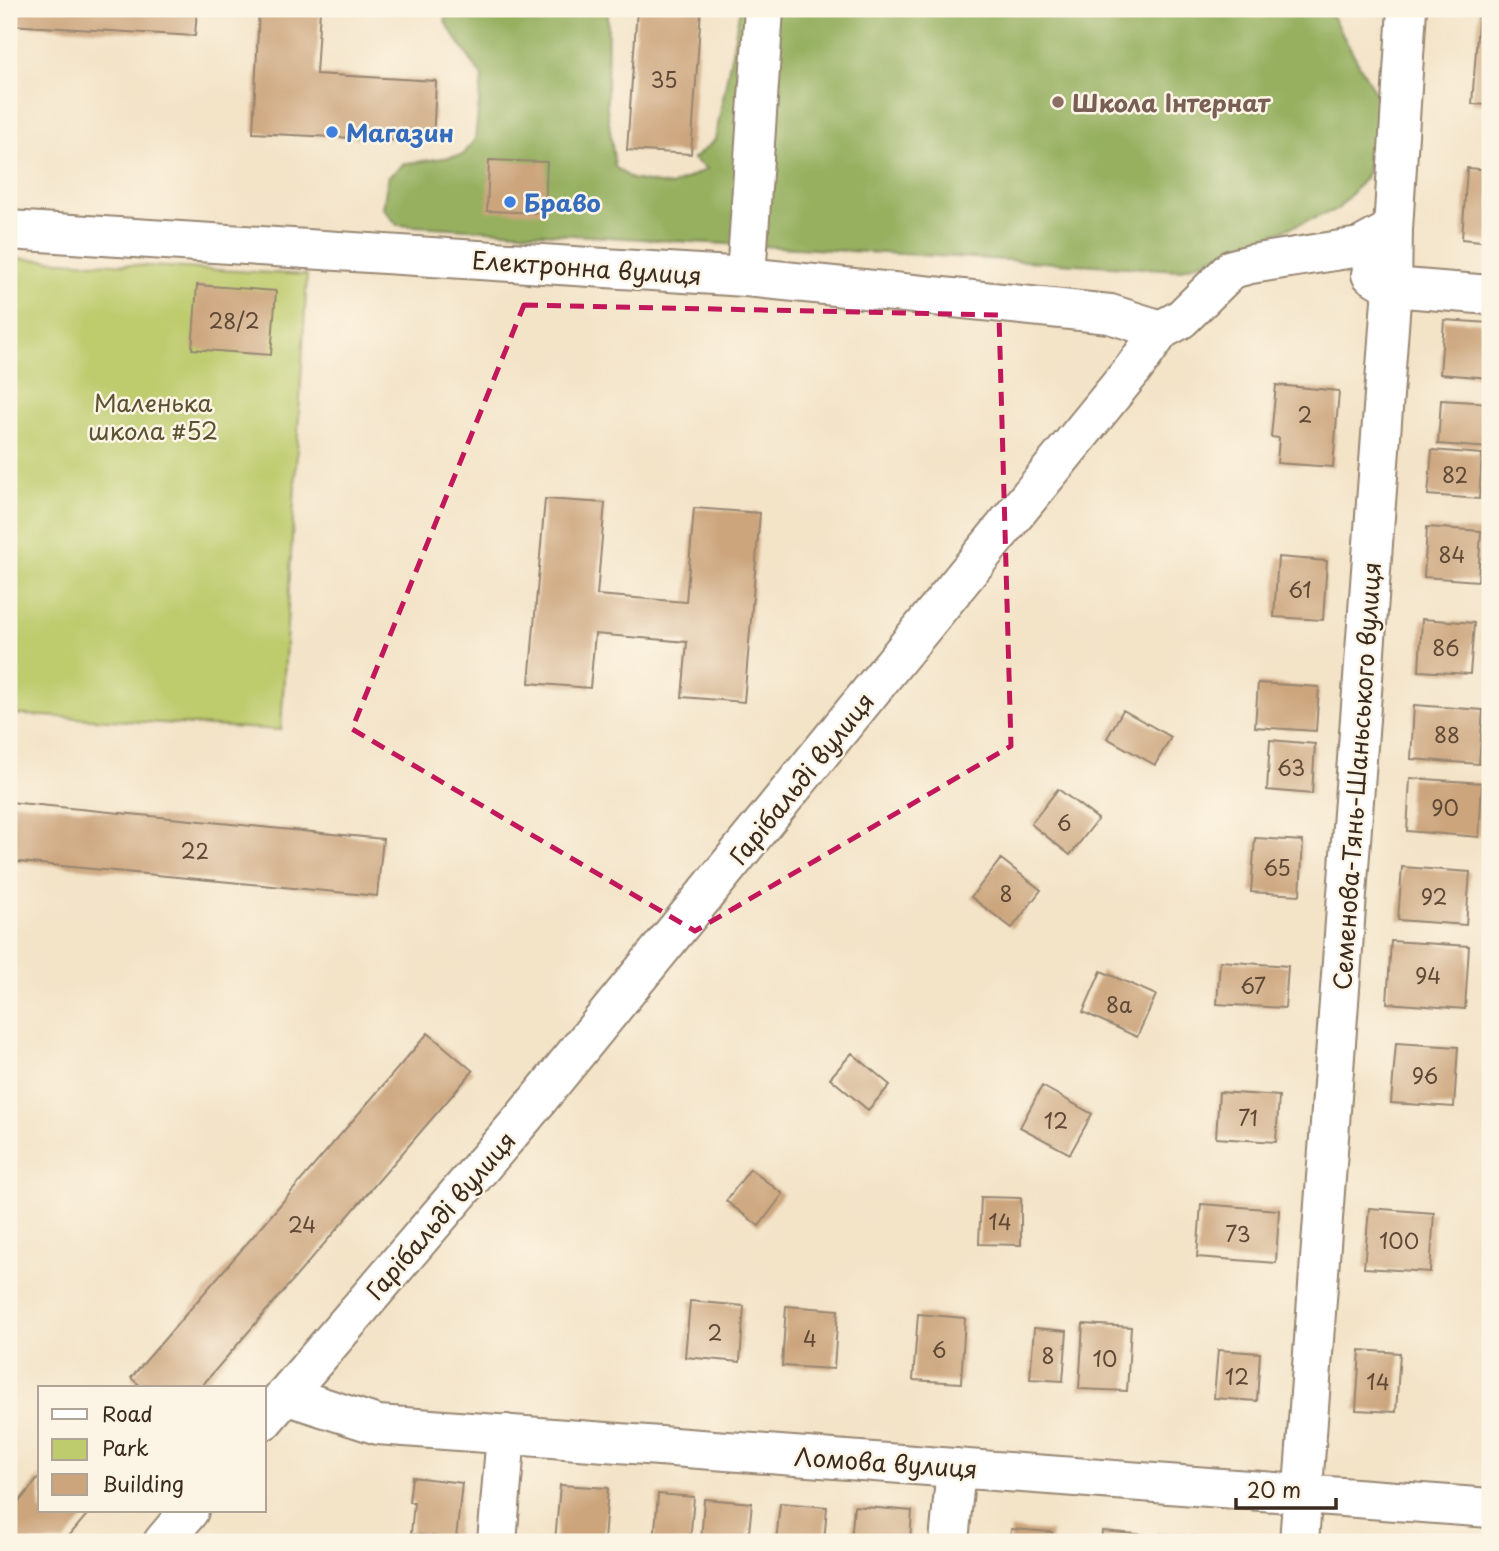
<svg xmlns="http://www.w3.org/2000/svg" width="1499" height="1551" font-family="'Playpen Sans',sans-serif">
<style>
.green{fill:#becc6e;stroke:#7c7b46;stroke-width:2}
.forest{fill:#96b061;stroke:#686d40;stroke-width:2}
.building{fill:#cca57d}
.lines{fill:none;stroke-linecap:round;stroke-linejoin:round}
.minor-casing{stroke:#978672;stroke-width:42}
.minor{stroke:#fff;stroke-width:38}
.marked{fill:none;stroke:#c2185b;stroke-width:5;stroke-dasharray:14 9;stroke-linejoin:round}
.education-dot{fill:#8d6e63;stroke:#fcf5e5;stroke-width:2.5}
.shop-dot{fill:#3f7fe0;stroke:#fcf5e5;stroke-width:2.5}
.labels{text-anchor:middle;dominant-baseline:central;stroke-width:5;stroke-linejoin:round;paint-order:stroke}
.number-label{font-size:21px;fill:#5f4936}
.education-label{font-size:24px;font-weight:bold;fill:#785e54;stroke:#fcf5e5;text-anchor:start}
.shop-label{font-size:24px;font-weight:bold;fill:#366cbe;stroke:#fcf5e5;text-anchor:start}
.street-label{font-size:24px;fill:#3b2a1e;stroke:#fcf5e5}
.park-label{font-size:24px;fill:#5c5232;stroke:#fcf5e5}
</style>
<rect width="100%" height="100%" fill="#fcf5e5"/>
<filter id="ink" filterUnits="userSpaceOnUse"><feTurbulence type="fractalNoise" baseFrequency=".0143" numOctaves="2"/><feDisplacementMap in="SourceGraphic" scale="14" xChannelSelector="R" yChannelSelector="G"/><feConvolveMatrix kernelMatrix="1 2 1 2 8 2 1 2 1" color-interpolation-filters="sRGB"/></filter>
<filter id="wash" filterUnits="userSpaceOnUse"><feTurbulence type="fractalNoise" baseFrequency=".00686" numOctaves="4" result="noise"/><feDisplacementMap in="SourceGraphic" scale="28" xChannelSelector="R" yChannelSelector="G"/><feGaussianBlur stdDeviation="1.57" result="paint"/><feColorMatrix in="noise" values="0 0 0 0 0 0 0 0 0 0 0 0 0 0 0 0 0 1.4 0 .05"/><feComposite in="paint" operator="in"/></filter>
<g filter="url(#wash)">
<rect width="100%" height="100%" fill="#f3e3c7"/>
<!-- green -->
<path class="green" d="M 9,258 L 307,275 L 281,730 L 9,714 Z"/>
<!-- forest -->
<path class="forest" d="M 443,9 L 608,9 L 607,108 L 615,167 L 631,179 L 671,186 L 707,169 L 693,159 L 715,140 L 740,9 L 1328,9 L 1377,96 L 1379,135 L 1365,178 L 1338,209 L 1180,270 L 397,225 L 383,208 L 388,177 L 404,164 L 463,155 L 475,139 L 482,77 L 446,23 Z"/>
<g id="blocks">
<!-- building -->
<path class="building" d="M 9,9 L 197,9 L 195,36 L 9,25 Z
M 259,9 L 320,9 L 316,74 L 436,81 L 433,142 L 253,133 Z
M 637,9 L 701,9 L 691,154 L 627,150 Z
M 1479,9 L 1490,9 L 1490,105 L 1472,104 Z
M 489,160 L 547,162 L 545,213 L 487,211 Z
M 1467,168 L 1490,170 L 1490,242 L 1462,239 Z
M 197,285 L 276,291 L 271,355 L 192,349 Z
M 1444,320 L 1490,323 L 1490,378 L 1440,374 Z
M 1276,385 L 1339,391 L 1333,467 L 1277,463 L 1279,438 L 1271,437 Z
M 1441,400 L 1490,403 L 1490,448 L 1438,444 Z
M 1432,450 L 1482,454 L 1479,499 L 1428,495 Z
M 545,499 L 605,503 L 597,595 L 686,602 L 694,508 L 760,513 L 744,702 L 682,697 L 687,642 L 595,634 L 590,688 L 529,683 Z
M 1427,527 L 1481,531 L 1478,581 L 1424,577 Z
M 1278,557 L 1327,561 L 1323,620 L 1274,617 Z
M 1422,619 L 1474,623 L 1470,674 L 1419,671 Z
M 1258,683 L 1319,687 L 1316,731 L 1255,727 Z
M 1414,705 L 1483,710 L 1479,764 L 1411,759 Z
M 1123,710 L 1171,737 L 1155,765 L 1107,738 Z
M 1270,740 L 1315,744 L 1312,794 L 1267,790 Z
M 1410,778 L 1482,783 L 1479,837 L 1407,831 Z
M 1058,789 L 1098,819 L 1070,855 L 1031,824 Z
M 9,802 L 383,839 L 377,896 L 9,861 Z
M 1255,838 L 1303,841 L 1300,895 L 1251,892 Z
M 1001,859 L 1041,890 L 1012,928 L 971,897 Z
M 1402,867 L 1470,872 L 1466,925 L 1398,920 Z
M 1391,941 L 1469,946 L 1465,1009 L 1387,1003 Z
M 1220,961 L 1288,966 L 1285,1008 L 1217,1004 Z
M 1101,971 L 1156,995 L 1137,1037 L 1083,1012 Z
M 428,1033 L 473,1071 L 200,1388 L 143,1388 L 131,1378 Z
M 1396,1043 L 1458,1047 L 1454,1107 L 1391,1103 Z
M 852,1053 L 890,1085 L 868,1110 L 830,1078 Z
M 1042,1086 L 1092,1114 L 1070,1154 L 1020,1127 Z
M 1219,1092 L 1279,1096 L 1276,1142 L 1216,1138 Z
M 750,1169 L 783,1194 L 759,1226 L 726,1201 Z
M 981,1197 L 1021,1198 L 1021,1245 L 979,1244 Z
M 1201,1204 L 1279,1210 L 1276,1263 L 1197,1257 Z
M 1369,1208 L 1434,1213 L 1430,1272 L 1364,1268 Z
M 690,1301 L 744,1306 L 740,1362 L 685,1357 Z
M 786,1306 L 838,1310 L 834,1369 L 782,1366 Z
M 918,1314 L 965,1318 L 961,1383 L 913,1380 Z
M 1083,1324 L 1131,1327 L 1127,1391 L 1079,1389 Z
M 1034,1328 L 1067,1331 L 1063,1381 L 1030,1379 Z
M 1218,1350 L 1260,1353 L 1257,1401 L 1214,1398 Z
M 1360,1350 L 1400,1353 L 1396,1412 L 1356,1410 Z
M 40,1476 L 40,1511 L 90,1511 L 64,1542 L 9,1542 L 9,1514 Z
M 412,1477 L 462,1483 L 456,1539 L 411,1534 L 414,1502 L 409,1502 Z
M 560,1485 L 608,1488 L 604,1542 L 555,1542 Z
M 658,1494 L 694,1497 L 690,1542 L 654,1542 Z
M 704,1499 L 752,1503 L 748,1542 L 701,1542 Z
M 780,1503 L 827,1507 L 824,1542 L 776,1542 Z
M 854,1506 L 912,1511 L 910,1542 L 851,1542 Z
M 1011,1529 L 1052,1532 L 1051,1542 L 1010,1542 Z
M 1102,1531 L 1147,1535 L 1147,1542 L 1101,1542 Z
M 1160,1534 L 1200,1537 L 1199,1542 L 1159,1542 Z"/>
</g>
</g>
<g filter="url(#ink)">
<use href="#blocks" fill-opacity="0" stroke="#978672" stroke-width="2"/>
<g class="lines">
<!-- minor casing -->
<g class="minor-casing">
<path id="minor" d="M 9,230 L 746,277 L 1110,314 L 1161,330
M 1371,274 L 1392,287 L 1490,295
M 746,277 L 764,9
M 285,1395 L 378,1425 L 1490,1508
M 264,1420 L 524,1117 L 1134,368 L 1161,330 L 1181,319 L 1232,269 L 1251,264 L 1360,247 L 1393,229
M 163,1542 L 189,1511
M 497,1542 L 506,1434
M 949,1542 L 956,1468
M 1299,1542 L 1392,287 L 1393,229 L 1407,9"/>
</g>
<!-- minor -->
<use href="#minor" class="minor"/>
</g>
</g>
<!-- marked area -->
<path class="marked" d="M 524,305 L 999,315 L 1011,746 L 695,931 L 352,729 Z"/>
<!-- markers -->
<circle class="education-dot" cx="1058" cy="102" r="7"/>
<g class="shop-dot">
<circle cx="332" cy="132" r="7"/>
<circle cx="510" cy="202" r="7"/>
</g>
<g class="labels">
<!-- number labels -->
<g class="number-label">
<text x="664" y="79">35</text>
<text x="234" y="320">28/2</text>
<text x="1305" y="414">2</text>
<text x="1455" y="474">82</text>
<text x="1452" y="554">84</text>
<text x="1300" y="589">61</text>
<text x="1446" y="647">86</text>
<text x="1447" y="734">88</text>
<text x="1291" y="767">63</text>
<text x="1445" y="807">90</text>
<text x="1064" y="822">6</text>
<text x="195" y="850">22</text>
<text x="1277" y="867">65</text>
<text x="1006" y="893">8</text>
<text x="1434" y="896">92</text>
<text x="1428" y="975">94</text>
<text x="1253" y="985">67</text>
<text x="1119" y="1004">8а</text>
<text x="1425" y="1075">96</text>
<text x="1248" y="1117">71</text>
<text x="1056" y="1120">12</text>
<text x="1000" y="1221">14</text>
<text x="302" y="1224">24</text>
<text x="1238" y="1233">73</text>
<text x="1399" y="1240">100</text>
<text x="715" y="1332">2</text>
<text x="810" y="1338">4</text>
<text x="939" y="1349">6</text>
<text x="1048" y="1355">8</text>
<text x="1105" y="1358">10</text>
<text x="1237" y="1376">12</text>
<text x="1378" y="1381">14</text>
</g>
<!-- education labels -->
<g class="education-label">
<text x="1072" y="102">Школа Інтернат</text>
</g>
<!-- shop labels -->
<g class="shop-label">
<text x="346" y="132">Магазин</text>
<text x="524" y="202">Браво</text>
</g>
<!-- street labels -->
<g class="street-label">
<text transform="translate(587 267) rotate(4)">Електронна вулиця</text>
<text transform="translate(1356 776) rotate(-86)">Семенова-Тянь-Шаньського вулиця</text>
<text transform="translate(801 778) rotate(-51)">Гарібальді вулиця</text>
<text transform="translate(440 1215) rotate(-49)">Гарібальді вулиця</text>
<text transform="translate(886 1462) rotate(4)">Ломова вулиця</text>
</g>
<!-- park labels -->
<g class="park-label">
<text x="153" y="402">Маленька<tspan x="153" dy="28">школа #52</tspan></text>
</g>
</g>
<!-- margin -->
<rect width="1499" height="1551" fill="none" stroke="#fcf5e5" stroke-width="35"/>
<!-- legend -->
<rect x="38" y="1386" width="228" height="126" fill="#fcf5e5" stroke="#afa495" stroke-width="2"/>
<rect x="52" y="1409" width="35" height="10" fill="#ffffff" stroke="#afa495" stroke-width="2"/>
<text x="102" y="1422" font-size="21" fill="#3b2a1e">Road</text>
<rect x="52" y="1439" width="35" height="21" fill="#becc6e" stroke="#afa495" stroke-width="2"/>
<text x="102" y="1456" font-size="21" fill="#3b2a1e">Park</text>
<rect x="52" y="1474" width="35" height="21" fill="#cca57d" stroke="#afa495" stroke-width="2"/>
<text x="102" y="1492" font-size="21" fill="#3b2a1e">Building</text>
<!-- scale -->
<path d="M1236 1498v10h100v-10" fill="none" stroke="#3b2a1e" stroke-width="3.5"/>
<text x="1247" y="1498" font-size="21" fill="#3b2a1e" stroke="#fcf5e5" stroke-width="5" paint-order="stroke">20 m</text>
</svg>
